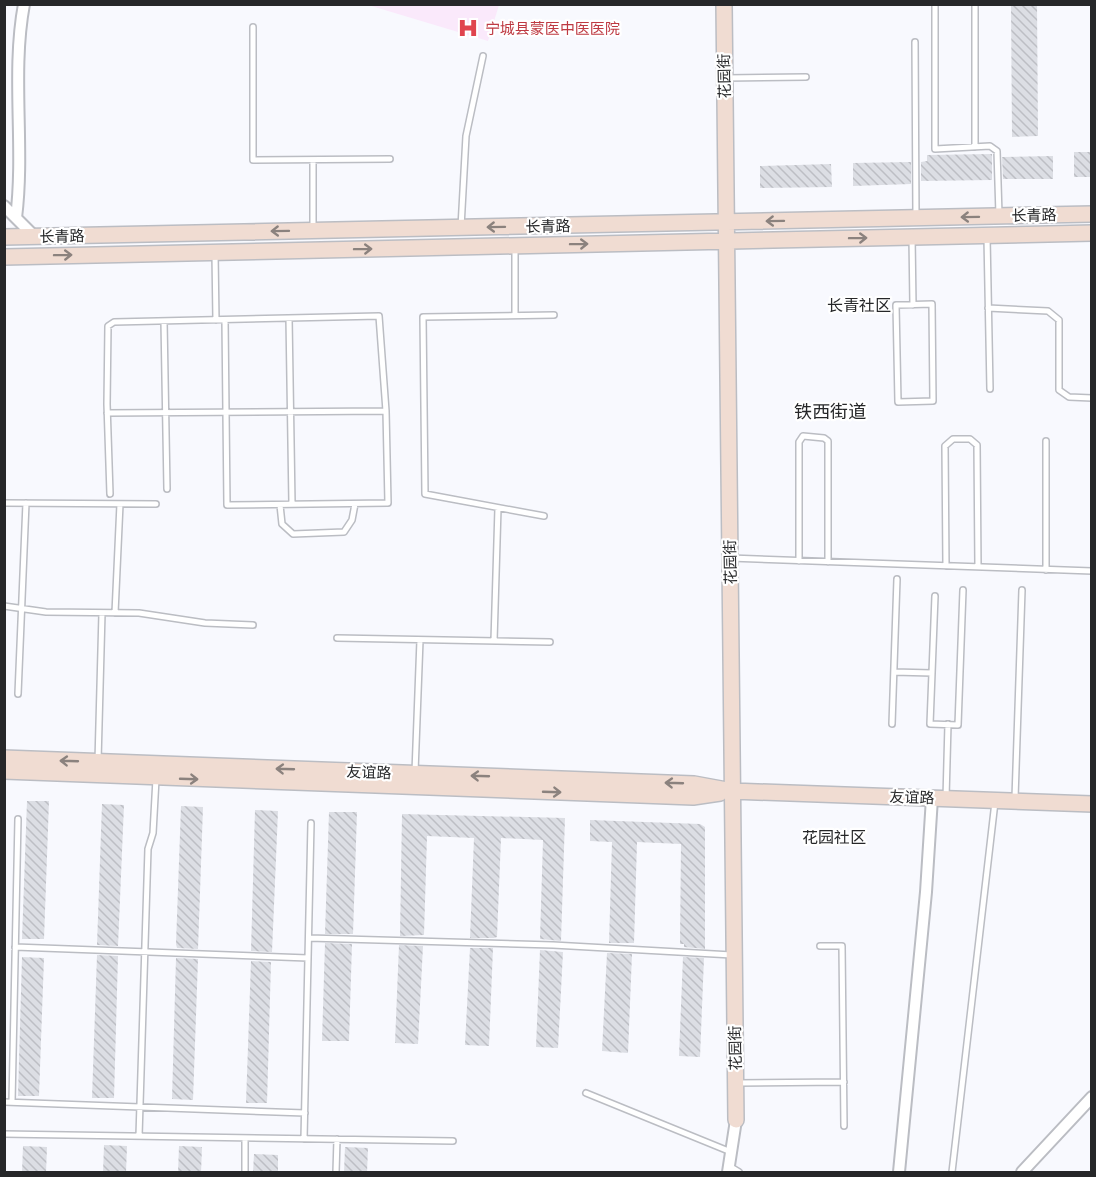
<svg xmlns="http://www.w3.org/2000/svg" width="1096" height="1177" font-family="Merriweather,'Noto Sans SC',serif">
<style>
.medical{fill:#fae9fb}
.building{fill:url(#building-back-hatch)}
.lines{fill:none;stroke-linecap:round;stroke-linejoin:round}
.lane-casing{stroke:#bbbdc3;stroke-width:8}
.street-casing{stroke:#bbbdc3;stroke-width:14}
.secondary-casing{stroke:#bbbdc3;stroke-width:18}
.lane{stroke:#fff;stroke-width:5}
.street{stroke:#fff;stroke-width:10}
.secondary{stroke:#f0dcd2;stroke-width:15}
.oneway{stroke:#8b827e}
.labels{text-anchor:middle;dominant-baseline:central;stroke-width:4.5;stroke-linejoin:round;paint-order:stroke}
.health-label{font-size:15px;fill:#be3a42;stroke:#fff;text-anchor:start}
.street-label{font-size:15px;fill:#262729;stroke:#fff}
.neighbourhood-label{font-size:16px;fill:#262729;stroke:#fff}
.quarter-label{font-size:18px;fill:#262729;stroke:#fff}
</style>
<defs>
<pattern id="building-back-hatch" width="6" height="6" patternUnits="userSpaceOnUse" patternTransform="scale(1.5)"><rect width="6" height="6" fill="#dcdee4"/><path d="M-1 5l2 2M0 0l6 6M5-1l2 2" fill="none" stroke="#bdbec4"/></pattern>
</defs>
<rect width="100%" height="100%" fill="#f8f9fe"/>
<!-- medical -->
<path class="medical" d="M 368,5 L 499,5 L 488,41 Z"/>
<!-- building -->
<path class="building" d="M 1011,5 L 1037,5 L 1038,136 L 1012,137 Z
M 1074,152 L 1092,152 L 1092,177 L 1074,177 Z
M 992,154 L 992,180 L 921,181 L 921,162 L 927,161 L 927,155 Z
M 1053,156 L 1053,179 L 1003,179 L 1002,157 Z
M 911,162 L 911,184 L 853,186 L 853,163 Z
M 831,164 L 832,187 L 760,188 L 760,166 Z
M 27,801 L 49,801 L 44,939 L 22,939 Z
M 102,804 L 124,805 L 118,946 L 97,945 Z
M 181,806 L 203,807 L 198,949 L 177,948 L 176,944 Z
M 255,810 L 278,811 L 272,952 L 251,951 Z
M 329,812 L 357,812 L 353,934 L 325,934 Z
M 402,814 L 565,818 L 561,941 L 540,939 L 543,840 L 501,838 L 497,937 L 494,938 L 470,938 L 474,838 L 427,836 L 424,935 L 400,936 Z
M 590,820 L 700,824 L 705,827 L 705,949 L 684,947 L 684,944 L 680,944 L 681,844 L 637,842 L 634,943 L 609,943 L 612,842 L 590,841 Z
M 325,943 L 352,944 L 349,1041 L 322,1041 Z
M 399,945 L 423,946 L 418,1044 L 395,1043 Z
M 470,948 L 493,948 L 489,1046 L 465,1045 Z
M 540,950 L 563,952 L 558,1048 L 536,1047 Z
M 607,953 L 632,954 L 628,1053 L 602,1051 Z
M 97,955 L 118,956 L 114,1098 L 92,1098 Z
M 22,957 L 44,958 L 39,1096 L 18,1096 Z
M 683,957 L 704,958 L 700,1057 L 679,1056 Z
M 176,958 L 198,959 L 193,1100 L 172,1099 Z
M 251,961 L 271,962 L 267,1103 L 246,1103 Z
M 104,1145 L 127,1146 L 126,1173 L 103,1173 Z
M 23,1146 L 47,1147 L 46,1173 L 22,1173 Z
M 179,1146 L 202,1147 L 201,1173 L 178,1173 Z
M 345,1147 L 368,1148 L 367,1173 L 344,1173 Z
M 254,1154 L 278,1155 L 278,1173 L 253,1173 Z"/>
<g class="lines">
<!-- lane casing -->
<g class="lane-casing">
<path id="lane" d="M 935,4 L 935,149 L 990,146 L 997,151 L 999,215
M 975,4 L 975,147
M 253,27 L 253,160 L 390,159
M 915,42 L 916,217
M 726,78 L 806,77
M 313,160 L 313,230
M 461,227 L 466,136 L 483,56
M 912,237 L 913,305
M 987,237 L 990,389
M 215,254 L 216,320
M 932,304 L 933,401 L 898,402 L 896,305 Z
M 988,308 L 1048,311 L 1059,320 L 1059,390 L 1069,397 L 1092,398
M 515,315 L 515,247
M 289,318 L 292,504
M 164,321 L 167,489
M 107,413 L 386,411
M 110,494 L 107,404 L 108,326 L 114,322 L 379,316 L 386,411 L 388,503 L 227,505 L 225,320
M 4,503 L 156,504
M 280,505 L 282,524 L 293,534 L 344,532 L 352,520 L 355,504
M 544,516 L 425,494 L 423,317 L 554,315
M 730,558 L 1092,571
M 799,561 L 799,442 L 803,436 L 824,438 L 828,441 L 828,562
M 946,566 L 945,446 L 953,439 L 970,439 L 977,445 L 978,567
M 1046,570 L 1046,441
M 935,596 L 930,724 L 958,725 L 963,590
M 4,606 L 46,612 L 139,613 L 205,623 L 253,625
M 115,613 L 120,504
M 337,638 L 550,642
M 494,641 L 498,508
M 894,672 L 932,673
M 18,694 L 26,503
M 892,724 L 897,579
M 98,761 L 102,613
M 415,772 L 420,640
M 946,798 L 948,724
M 1015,798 L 1022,590
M 309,938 L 553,945 L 732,955
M 820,946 L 842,946 L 844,1126
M 15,947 L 308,958
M 737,1083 L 844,1082
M 586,1093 L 731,1152
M 4,1102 L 305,1113
M 12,1102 L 18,819
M 4,1134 L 453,1141
M 139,1136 L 148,849 L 153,833 L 156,779
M 304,1139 L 311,823
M 729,1166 L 739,1172
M 245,1172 L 245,1138
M 336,1172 L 337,1139
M 952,1172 L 995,802"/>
</g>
<!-- street casing -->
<g class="street-casing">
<path id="street" d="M 4,206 L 35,237
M 16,218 C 25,147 11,74 24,4
M 728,1172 L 736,1120
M 899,1172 L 926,892 L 932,798
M 1022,1172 L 1092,1097"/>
</g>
<!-- secondary casing -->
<g class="secondary-casing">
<path id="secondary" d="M 724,4 L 736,1120
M 4,237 L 1092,214
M 4,257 L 1092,233
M 4,758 L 694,784 L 732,791 L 1092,804
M 4,771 L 693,797 L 720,793"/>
</g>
<!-- lane -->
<use href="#lane" class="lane"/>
<!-- street -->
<use href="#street" class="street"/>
<!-- secondary -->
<use href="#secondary" class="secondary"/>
</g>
<!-- one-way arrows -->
<defs><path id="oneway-shaft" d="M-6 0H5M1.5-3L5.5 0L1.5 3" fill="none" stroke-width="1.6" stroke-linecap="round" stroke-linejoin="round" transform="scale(1.5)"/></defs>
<g class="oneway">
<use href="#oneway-shaft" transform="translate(970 217) rotate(179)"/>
<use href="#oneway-shaft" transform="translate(775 221) rotate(179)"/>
<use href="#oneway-shaft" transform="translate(496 227) rotate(179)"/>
<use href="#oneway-shaft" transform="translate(280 231) rotate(179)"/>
<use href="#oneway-shaft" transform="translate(858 238) rotate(-1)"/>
<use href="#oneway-shaft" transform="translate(579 244) rotate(-1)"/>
<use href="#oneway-shaft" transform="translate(363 249) rotate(-1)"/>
<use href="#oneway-shaft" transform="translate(63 255) rotate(-1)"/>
<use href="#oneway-shaft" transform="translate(69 761) rotate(-178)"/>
<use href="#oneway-shaft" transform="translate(285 769) rotate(-178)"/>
<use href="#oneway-shaft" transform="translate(480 776) rotate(-178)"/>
<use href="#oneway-shaft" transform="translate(189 779) rotate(2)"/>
<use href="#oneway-shaft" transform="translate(674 783) rotate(-178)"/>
<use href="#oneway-shaft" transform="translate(552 792) rotate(2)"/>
</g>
<!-- icons -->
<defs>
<g id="hospital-bare" transform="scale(1.62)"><path d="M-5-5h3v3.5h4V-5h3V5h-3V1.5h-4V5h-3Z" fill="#e0444e" stroke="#fff" stroke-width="2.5" paint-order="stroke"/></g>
</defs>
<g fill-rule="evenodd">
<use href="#hospital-bare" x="468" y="28"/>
</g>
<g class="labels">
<!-- health labels -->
<g class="health-label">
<text x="485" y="28">宁城县蒙医中医医院</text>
</g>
<!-- street labels -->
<g class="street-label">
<text transform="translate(724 76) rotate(-91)">花园街</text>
<text transform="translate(1034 215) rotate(-1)">长青路</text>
<text transform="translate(548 226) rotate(-1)">长青路</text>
<text transform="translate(62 236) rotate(-1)">长青路</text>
<text transform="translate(730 562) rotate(-91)">花园街</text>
<text transform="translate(369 772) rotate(2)">友谊路</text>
<text transform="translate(912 797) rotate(2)">友谊路</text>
<text transform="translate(735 1048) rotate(-91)">花园街</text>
</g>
<!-- neighbourhood labels -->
<g class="neighbourhood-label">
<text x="859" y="305">长青社区</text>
<text x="834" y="837">花园社区</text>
</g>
<!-- quarter labels -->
<g class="quarter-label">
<text x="830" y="411">铁西街道</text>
</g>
</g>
<!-- border -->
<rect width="1096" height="1177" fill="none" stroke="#262729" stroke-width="12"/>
</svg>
